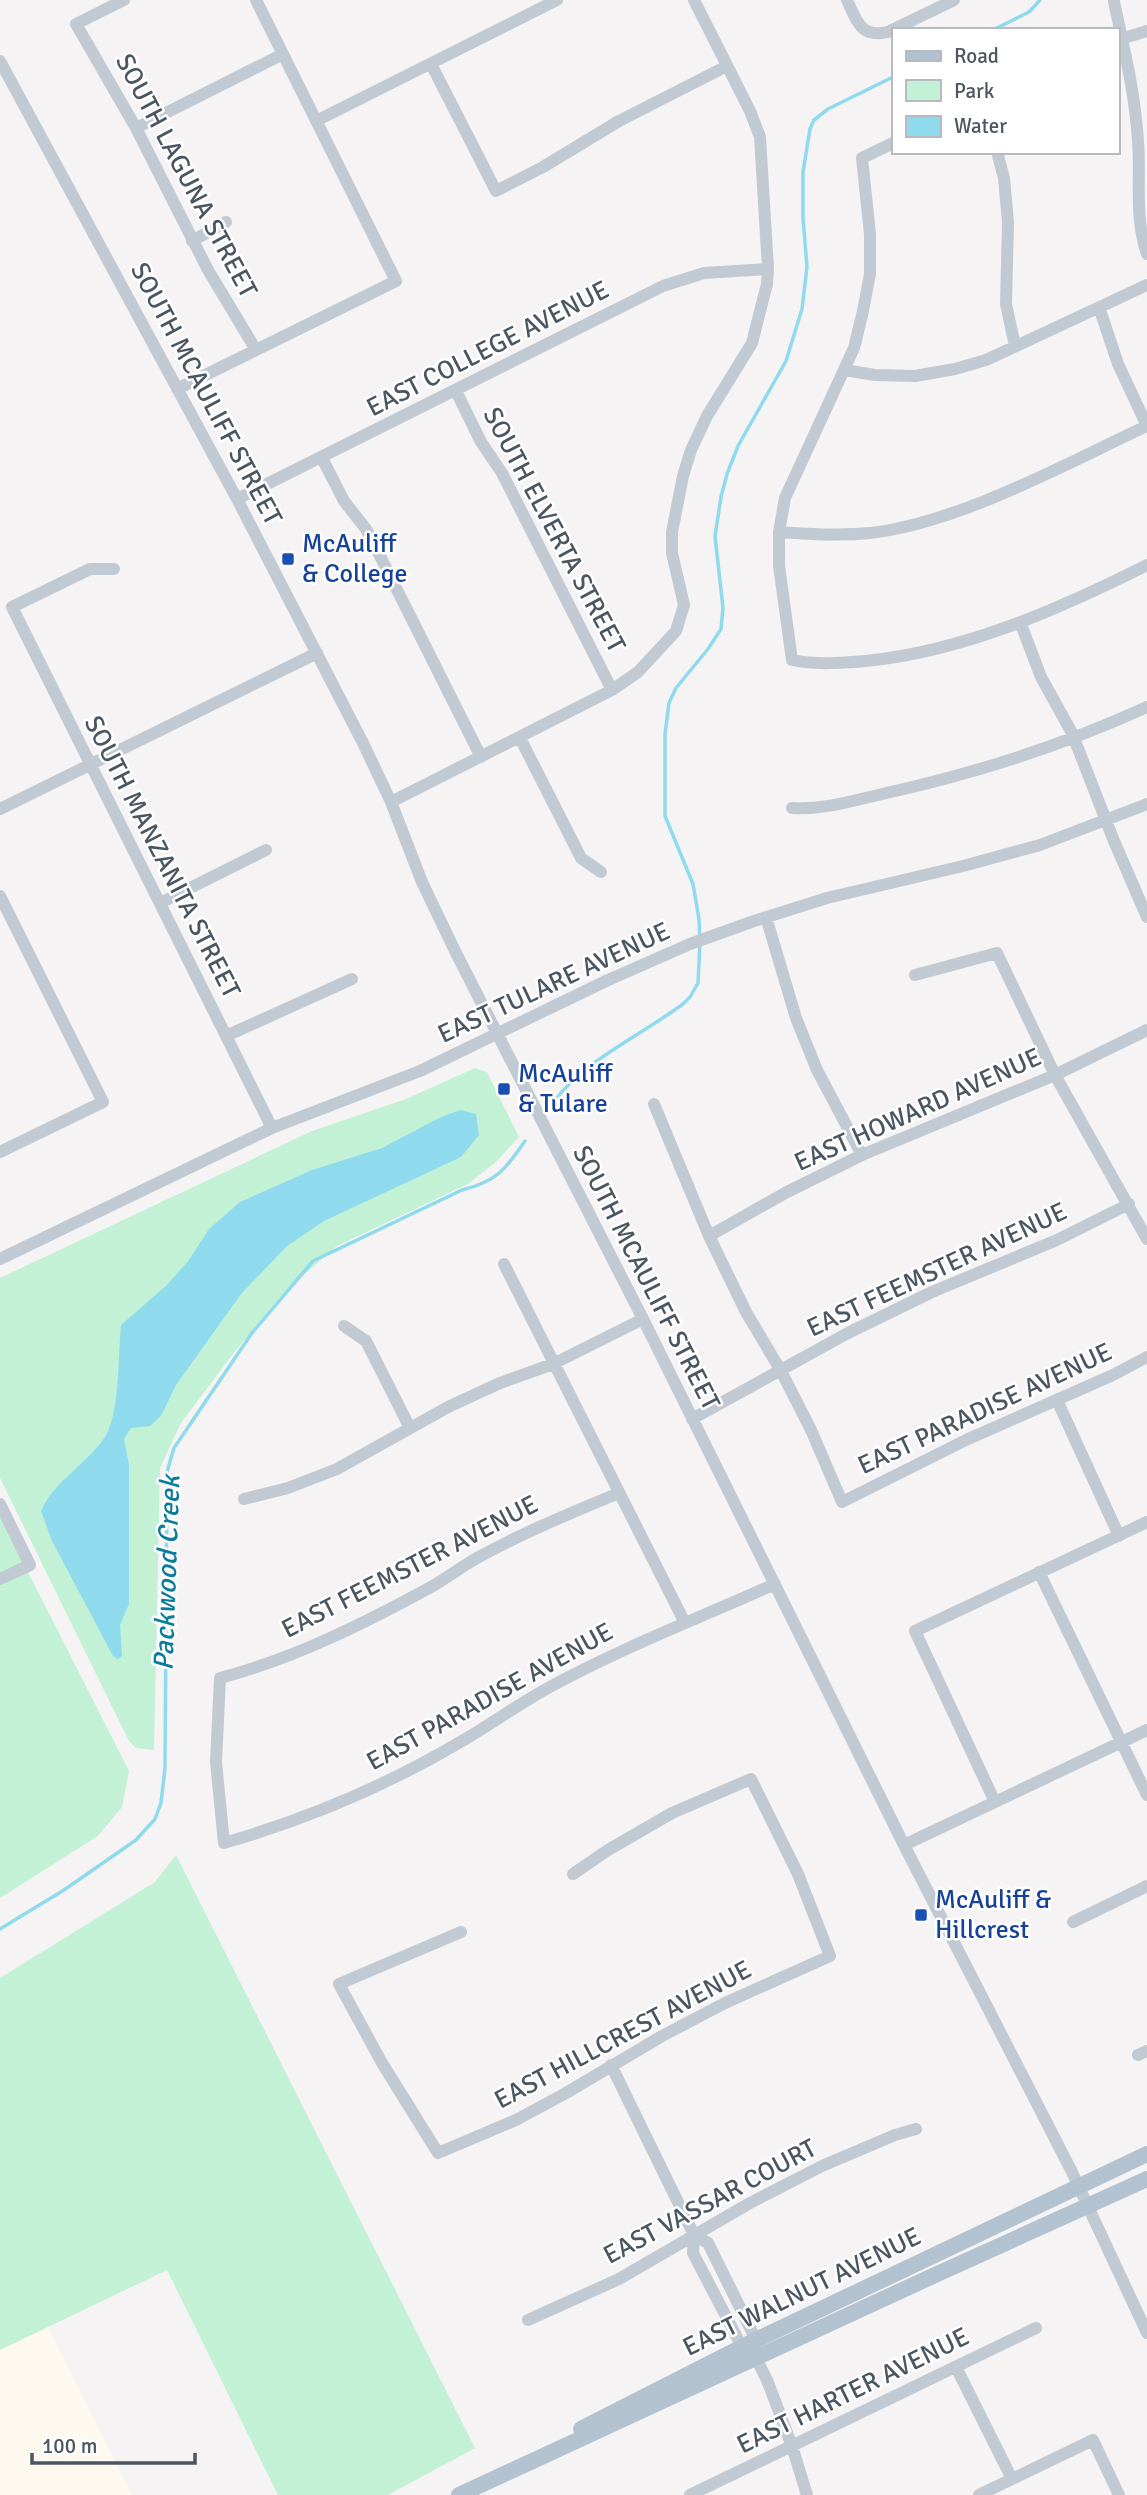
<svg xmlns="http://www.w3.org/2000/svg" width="1147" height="2495" font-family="Signika,sans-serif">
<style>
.commercial{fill:#fdf9ef}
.green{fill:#c3f1d5}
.water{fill:#90daee}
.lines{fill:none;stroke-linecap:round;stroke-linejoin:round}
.stream{stroke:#90daee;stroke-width:3.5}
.minor{stroke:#c1cad2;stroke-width:12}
.major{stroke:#b3c2d1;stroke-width:16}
.transit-dot{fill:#1a4fb4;stroke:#fff;stroke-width:2.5}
.labels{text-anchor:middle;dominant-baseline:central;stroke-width:5;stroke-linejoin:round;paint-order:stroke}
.street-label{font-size:26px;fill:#4a5661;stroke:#fff}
.transit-label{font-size:26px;fill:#164399;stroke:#fff;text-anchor:start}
.water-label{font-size:28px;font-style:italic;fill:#0c7c9b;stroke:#fff}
</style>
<rect width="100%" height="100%" fill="#f5f3f3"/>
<!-- commercial -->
<path class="commercial" d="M 48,2327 L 132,2495 L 0,2495 L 0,2350 Z"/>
<!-- green -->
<path class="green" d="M 475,1068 L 487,1072 L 519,1137 L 497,1161 L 468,1184 L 337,1246 L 284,1292 L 232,1355 L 181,1423 L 160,1468 L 154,1750 L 136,1748 L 129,1741 L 0,1478 L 0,1278 L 312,1131 L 406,1099 Z
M 0,1517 L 129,1771 L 122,1807 L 98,1836 L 0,1898 Z
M 176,1855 L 475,2448 L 388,2495 L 278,2495 L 167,2270 L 0,2350 L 0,1978 L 155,1882 Z"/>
<!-- water -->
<path class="water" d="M 460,1110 L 476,1114 L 479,1135 L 461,1157 L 324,1221 L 287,1246 L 241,1294 L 176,1385 L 161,1416 L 150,1426 L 131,1428 L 124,1439 L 129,1465 L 129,1604 L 120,1625 L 122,1656 L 118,1659 L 113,1656 L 52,1541 L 41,1511 C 54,1481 87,1464 105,1437 C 120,1414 118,1354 121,1325 L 167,1285 L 189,1260 L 209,1229 L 240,1202 L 312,1170 L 382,1148 L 439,1118 Z"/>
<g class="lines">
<!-- stream -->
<path class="stream" d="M 993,30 L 1029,12 L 1040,0
M 555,1100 C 588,1058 640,1036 683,1004 L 690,997 L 698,983 L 700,943 L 699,919 L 693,884 L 665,816 L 665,734 L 669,703 L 676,688 L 708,649 L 721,629 L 723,608 L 715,536 L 721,497 L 727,474 L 738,446 L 786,361 L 802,309 L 807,267 L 803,218 L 803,172 L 810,129 L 814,120 L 828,109 L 893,77
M 0,1929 L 64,1890 L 136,1840 L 155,1819 L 161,1803 L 165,1768 L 167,1472 L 174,1448 L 252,1333 L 313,1261 L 462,1190 C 496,1182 506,1169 525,1141"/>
<!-- minor -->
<path class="minor" d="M 124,0 L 76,24 L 136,128 L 208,270 L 256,350
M 847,0 C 857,21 860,38 888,32 L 954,0
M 1114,2 C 1124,48 1135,93 1138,141 C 1141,179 1134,216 1147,254
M 1117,40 L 1147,31
M 0,61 L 237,499 L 363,743 L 391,802 L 422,882 L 456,953 L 643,1319 L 904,1845 L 1071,2170 L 1147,2333
M 431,64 L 496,191 L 543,167 L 619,121 L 727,66
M 316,121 L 557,0
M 136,128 L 283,54
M 893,143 L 862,158 L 870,234 L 870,274 L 863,311 L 854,348 L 785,498 L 779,532 L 779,566 L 792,660 C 816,665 842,663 866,661 C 965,651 1059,609 1147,565
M 997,152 L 1004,178 L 1008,222 L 1006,304 L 1015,346
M 192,241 L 226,222
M 1099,307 L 1118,364 L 1147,426
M 844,370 L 875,375 L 915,376 L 955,369 L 986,360 L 1147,285
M 177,389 L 396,281 L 256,0
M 456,391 L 481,442 L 502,473 L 612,690
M 322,458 L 344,501 L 366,529 L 377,550 L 481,757
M 237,499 L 663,286 L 704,273 L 768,269
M 779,532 C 810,534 839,536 870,533 C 959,523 1065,464 1147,426
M 114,569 L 90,569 L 12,607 L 272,1128
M 1020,622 L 1041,677 L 1072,733 L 1114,841 L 1147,917
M 520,738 L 581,858 L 601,872
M 391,802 L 612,690 L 638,672 L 676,631 L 684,605 L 672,553 L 672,532 L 683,476 L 691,450 L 707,416 L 752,343 L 767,284 L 768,269 L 760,137 L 750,111 L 694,0
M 792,808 C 823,810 852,801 882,794 C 973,774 1062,746 1147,707
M 0,809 L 317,653
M 0,896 L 103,1102 L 0,1152
M 160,903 L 266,850
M 766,917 L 796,1018 L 817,1070 L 862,1155
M 915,975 L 997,953 L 1055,1075 L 1147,1239
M 226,1036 L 352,979
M 654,1104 L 709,1236 L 746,1312 L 781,1371 L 811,1430 L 842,1502 L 966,1440 L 1113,1375 L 1147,1357
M 709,1236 L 787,1192 L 862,1155 L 1055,1075 L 1147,1030
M 0,1259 L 272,1128 L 420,1071 L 606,981 L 690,944 L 754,921 L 827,898 L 963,866 L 1040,845 L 1147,804
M 504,1264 L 685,1623
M 344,1326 L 366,1341 L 410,1428
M 1057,1400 L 1119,1536
M 692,1419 L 848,1333 L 932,1292 L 1057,1240 L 1129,1204
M 619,1493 C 571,1513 522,1533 477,1558 C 461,1567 447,1578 431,1587 C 365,1623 293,1659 220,1678 L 216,1762 L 224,1843 C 307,1819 388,1785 462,1741 C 491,1724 519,1704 548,1688 C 621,1648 699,1618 775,1584
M 244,1499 L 288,1488 L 337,1469 L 448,1407 L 500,1383 L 553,1364 L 643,1319
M 0,1504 L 30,1565 L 0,1579
M 1039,1572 L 1147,1795
M 995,1802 L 915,1631 L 1147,1522
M 904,1845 L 1147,1730
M 1073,1922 L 1147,1886
M 461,1932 L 339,1984 L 382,2063 L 438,2153 L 516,2120 L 566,2093 L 662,2036 L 725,2003 L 830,1956 L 798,1874 L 751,1779 L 672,1813 L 608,1850 L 573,1874
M 1138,2055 L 1147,2051
M 611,2065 L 694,2235 L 693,2253 L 742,2347 L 749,2352
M 694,2235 L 708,2243 L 756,2340 L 756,2358 L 767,2380 L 792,2446 L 807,2495
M 528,2320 L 619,2279 L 750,2203 L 822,2166 L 895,2135 L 916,2129
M 956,2367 L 1012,2479
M 690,2495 L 1036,2328
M 979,2495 L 1093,2440 L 1119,2495"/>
<!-- major -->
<path class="major" d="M 581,2429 L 756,2340 L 1147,2154
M 459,2495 L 935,2275 L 1147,2179"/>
</g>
<!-- markers -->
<g class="transit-dot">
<rect x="281" y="552" width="14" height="14" rx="3.5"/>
<rect x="497" y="1082" width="14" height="14" rx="3.5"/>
<rect x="914" y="1908" width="14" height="14" rx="3.5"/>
</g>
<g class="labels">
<!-- street labels -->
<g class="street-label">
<text transform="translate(186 176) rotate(62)">SOUTH LAGUNA STREET</text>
<text transform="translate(488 349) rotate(-27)">EAST COLLEGE AVENUE</text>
<text transform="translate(206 394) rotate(62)">SOUTH MCAULIFF STREET</text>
<text transform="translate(554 530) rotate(62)">SOUTH ELVERTA STREET</text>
<text transform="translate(162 857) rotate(63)">SOUTH MANZANITA STREET</text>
<text transform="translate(554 983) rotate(-25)">EAST TULARE AVENUE</text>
<text transform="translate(918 1110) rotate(-24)">EAST HOWARD AVENUE</text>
<text transform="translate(937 1270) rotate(-25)">EAST FEEMSTER AVENUE</text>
<text transform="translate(646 1278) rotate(63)">SOUTH MCAULIFF STREET</text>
<text transform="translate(985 1409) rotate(-25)">EAST PARADISE AVENUE</text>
<text transform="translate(410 1567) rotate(-27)">EAST FEEMSTER AVENUE</text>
<text transform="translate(490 1697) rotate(-29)">EAST PARADISE AVENUE</text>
<text transform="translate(623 2035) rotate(-28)">EAST HILLCREST AVENUE</text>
<text transform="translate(710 2202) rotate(-28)">EAST VASSAR COURT</text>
<text transform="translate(802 2292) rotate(-26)">EAST WALNUT AVENUE</text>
<text transform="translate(853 2391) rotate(-26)">EAST HARTER AVENUE</text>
</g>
<!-- transit labels -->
<g class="transit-label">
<text x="302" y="544">McAuliff<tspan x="302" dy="30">&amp; College</tspan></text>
<text x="518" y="1074">McAuliff<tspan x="518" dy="30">&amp; Tulare</tspan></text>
<text x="935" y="1900">McAuliff &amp;<tspan x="935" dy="30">Hillcrest</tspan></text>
</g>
<!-- water labels -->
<g class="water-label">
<text transform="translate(167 1573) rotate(-88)">Packwood Creek</text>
</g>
</g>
<!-- legend -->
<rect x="892" y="28" width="228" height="126" fill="#ffffff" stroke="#b7bbc0" stroke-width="2"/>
<rect x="906" y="51" width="35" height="10" fill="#b3c2d1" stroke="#b7bbc0" stroke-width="2"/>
<text x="954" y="63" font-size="21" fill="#4a5661">Road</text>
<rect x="906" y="80" width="35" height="21" fill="#c3f1d5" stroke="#b7bbc0" stroke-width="2"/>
<text x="954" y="98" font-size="21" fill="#4a5661">Park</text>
<rect x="906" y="116" width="35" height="21" fill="#90daee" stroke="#b7bbc0" stroke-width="2"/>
<text x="954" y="133" font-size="21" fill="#4a5661">Water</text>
<!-- scale -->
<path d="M32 2453v10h163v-10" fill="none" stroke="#4a5661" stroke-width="3.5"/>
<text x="42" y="2453" font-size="21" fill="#4a5661" stroke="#ffffff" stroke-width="5" paint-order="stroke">100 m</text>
</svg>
